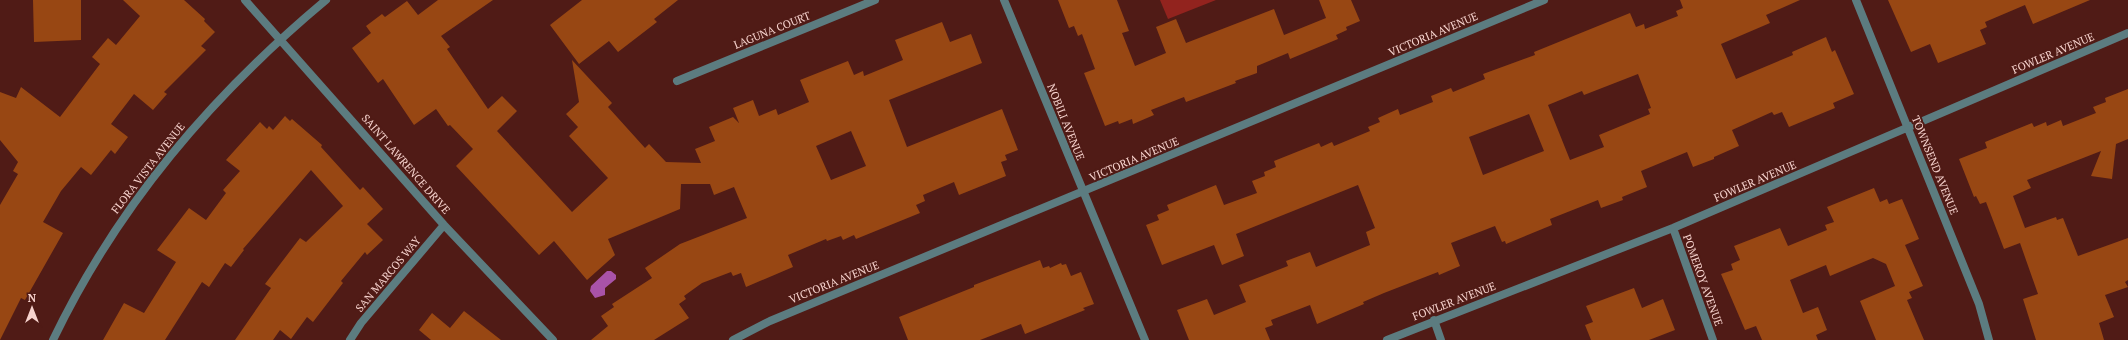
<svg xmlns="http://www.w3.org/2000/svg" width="2128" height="340" font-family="'PT Serif',serif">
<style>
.green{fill:#92231e}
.water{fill:#a953a8}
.building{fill:#984713;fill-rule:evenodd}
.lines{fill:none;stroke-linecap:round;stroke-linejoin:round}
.street{stroke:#5c7c80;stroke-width:8}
.labels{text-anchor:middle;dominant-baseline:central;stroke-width:4;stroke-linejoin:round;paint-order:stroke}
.street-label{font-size:11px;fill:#f7d3ce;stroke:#501b16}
</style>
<rect width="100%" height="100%" fill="#501b16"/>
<!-- green -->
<path class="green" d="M 1160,0 L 1216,0 L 1168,19 Z"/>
<!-- water -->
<path class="water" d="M 607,271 L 611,271 L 616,275 L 616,279 L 605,288 L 605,295 L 595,298 L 590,291 L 591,286 Z"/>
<!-- building -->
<path class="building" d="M 33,0 L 81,0 L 81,40 L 34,42 Z
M 123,0 L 184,0 L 205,19 L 204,21 L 215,32 L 201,46 L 206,50 L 164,92 L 167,94 L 153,110 L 134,94 L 111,124 L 128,137 L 115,154 L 111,150 L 91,175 L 81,167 L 61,191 L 43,222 L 63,233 L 25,300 L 21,298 L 0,340 L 0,205 L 18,174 L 13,171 L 18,162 L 0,140 L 0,92 L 16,98 L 21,87 L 60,117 L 100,64 L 92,57 L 108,38 L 116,45 L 140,16 Z
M 438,0 L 493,0 L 441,36 L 450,47 L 447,49 L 488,109 L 502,96 L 517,111 L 497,131 L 572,212 L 608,178 L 569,136 L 578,127 L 566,114 L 579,102 L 572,60 L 612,103 L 608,107 L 645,148 L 649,144 L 666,162 L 701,163 L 695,149 L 715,141 L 709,127 L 733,117 L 739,123 L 733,108 L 753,100 L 759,116 L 776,109 L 778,115 L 809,102 L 800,80 L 848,61 L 854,75 L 863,71 L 864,76 L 903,60 L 895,40 L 942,22 L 950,42 L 971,34 L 982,63 L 889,100 L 907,147 L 1002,109 L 1018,150 L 1005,155 L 1007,160 L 1001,162 L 1006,176 L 959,195 L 954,182 L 923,195 L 925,201 L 916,205 L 920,213 L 856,239 L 854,235 L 843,240 L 841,236 L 827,241 L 826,239 L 788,255 L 793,267 L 746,287 L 741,273 L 733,276 L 731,272 L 702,283 L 684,296 L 686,299 L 679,304 L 689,318 L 654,340 L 591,340 L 608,326 L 601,316 L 614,307 L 612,304 L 652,278 L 645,268 L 680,244 L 747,218 L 734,187 L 714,195 L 710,184 L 681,184 L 680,209 L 608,239 L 615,255 L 587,280 L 554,241 L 539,255 L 456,166 L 473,149 L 450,125 L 448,126 L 436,109 L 414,125 L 383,79 L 378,83 L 352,48 L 371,33 L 366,26 L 382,14 L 385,17 L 407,1 L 418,15 ZM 851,131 L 866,166 L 831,180 L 816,146 Z
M 582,0 L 678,0 L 654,19 L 657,22 L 618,52 L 609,41 L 579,64 L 550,25 Z
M 1058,0 L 1117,0 L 1129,31 L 1122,33 L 1135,66 L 1166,53 L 1156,27 L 1176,19 L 1186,43 L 1274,9 L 1284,35 L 1326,18 L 1319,0 L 1351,0 L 1360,21 L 1346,27 L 1347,30 L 1336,35 L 1338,39 L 1290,59 L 1288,53 L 1257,66 L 1257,73 L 1235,81 L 1236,83 L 1186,102 L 1184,97 L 1151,110 L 1154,115 L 1133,124 L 1132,119 L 1119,124 L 1118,121 L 1105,126 L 1084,73 L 1095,69 L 1082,34 L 1078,36 L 1074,26 L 1069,28 Z
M 1680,0 L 1800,0 L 1766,15 L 1770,23 L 1721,44 L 1736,79 L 1793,55 L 1792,52 L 1826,37 L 1832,52 L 1835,50 L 1854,94 L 1833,103 L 1835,108 L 1789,127 L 1782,112 L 1774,115 L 1772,112 L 1732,130 L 1739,146 L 1714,157 L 1714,159 L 1693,167 L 1687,152 L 1641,171 L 1647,187 L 1622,197 L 1623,200 L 1601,208 L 1598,200 L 1550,219 L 1552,225 L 1506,244 L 1505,241 L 1502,242 L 1495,226 L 1451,243 L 1460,266 L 1439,275 L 1438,272 L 1384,293 L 1363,302 L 1364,304 L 1317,324 L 1310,305 L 1271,320 L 1273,325 L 1265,328 L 1270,340 L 1189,340 L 1177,310 L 1207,299 L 1214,315 L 1246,302 L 1239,285 L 1288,266 L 1286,261 L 1310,252 L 1316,267 L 1370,245 L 1366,232 L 1375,228 L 1358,185 L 1236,234 L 1244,256 L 1222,265 L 1214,245 L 1162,265 L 1146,225 L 1159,220 L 1157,215 L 1169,210 L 1167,205 L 1216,185 L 1224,205 L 1257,193 L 1252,181 L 1265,176 L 1264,172 L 1276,167 L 1274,161 L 1319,143 L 1321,147 L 1332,142 L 1334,146 L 1370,131 L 1368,127 L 1380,122 L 1378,118 L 1398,109 L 1400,115 L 1433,102 L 1431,96 L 1451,88 L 1453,92 L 1485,79 L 1483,74 L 1535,55 L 1534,52 L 1630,13 L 1636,27 L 1644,24 L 1645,29 L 1678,16 L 1676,11 L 1683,8 ZM 1638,74 L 1651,108 L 1648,109 L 1650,114 L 1599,135 L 1604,147 L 1570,160 L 1548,105 L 1582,91 L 1584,95 ZM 1529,114 L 1544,151 L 1483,175 L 1469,137 Z
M 1888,0 L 2090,0 L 2033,24 L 2025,5 L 1985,22 L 1987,27 L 1980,30 L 1986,44 L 1938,63 L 1930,44 L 1911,52 Z
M 2128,89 L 2128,139 L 2116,144 L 2112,179 L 2091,176 L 2101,151 L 2027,180 L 2031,188 L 2013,196 L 2025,228 L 2056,217 L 2057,220 L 2063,218 L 2078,256 L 2128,238 L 2128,280 L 2125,282 L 2128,287 L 2105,295 L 2114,317 L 2099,323 L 2104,340 L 2036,340 L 2023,299 L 2038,294 L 2020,243 L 2004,249 L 1986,202 L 1980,204 L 1976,196 L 1974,197 L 1959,159 L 1987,148 L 1985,142 L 2032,123 L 2034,127 L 2046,122 L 2047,126 L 2061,120 L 2063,126 L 2096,113 L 2093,107 L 2106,102 L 2105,98 Z
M 285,116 L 290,121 L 292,119 L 322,145 L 321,147 L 360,190 L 363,187 L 383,209 L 367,224 L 383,240 L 367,255 L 365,252 L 341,281 L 343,283 L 313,322 L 307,317 L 291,339 L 280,330 L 273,340 L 235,340 L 271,288 L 265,284 L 300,238 L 306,242 L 343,206 L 311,170 L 243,249 L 244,250 L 231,267 L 225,263 L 209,287 L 202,282 L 165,340 L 103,340 L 124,303 L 144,313 L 176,262 L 157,250 L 189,208 L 206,220 L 226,193 L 223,190 L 240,171 L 226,160 L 260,122 L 267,129 L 269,126 L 273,130 Z
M 1874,188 L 1880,202 L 1887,199 L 1889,204 L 1902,199 L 1919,239 L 1905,245 L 1923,286 L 1909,292 L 1912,298 L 1907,300 L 1924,340 L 1876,340 L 1860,301 L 1895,286 L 1886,264 L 1873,258 L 1830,276 L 1826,265 L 1790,280 L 1803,313 L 1818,307 L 1827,330 L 1816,335 L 1818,340 L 1762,340 L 1756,326 L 1745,330 L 1721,274 L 1733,270 L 1731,264 L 1740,260 L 1734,246 L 1780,228 L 1788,246 L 1827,230 L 1825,225 L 1834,222 L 1827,207 Z
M 1040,260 L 1043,268 L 1049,266 L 1050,268 L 1061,263 L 1062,265 L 1066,264 L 1071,276 L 1081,272 L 1094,304 L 1083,308 L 1085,310 L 1025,334 L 1021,324 L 980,340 L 908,340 L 899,317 L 974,287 L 974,285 Z
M 1634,288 L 1642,308 L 1663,299 L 1675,330 L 1649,340 L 1591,340 L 1585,325 L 1593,322 L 1586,306 Z
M 464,311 L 501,340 L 431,340 L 419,330 L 432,313 L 450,328 Z"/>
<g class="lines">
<!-- street -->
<path class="street" d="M 245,0 L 444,225 L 553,340
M 1004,0 L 1145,340
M 1856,0 L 1979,304 L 1989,340
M 677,81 L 875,0
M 1673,228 L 1713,340
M 1434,320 L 1441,340
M 53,340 C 118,205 211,96 326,0
M 350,340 L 361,323 L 444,225
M 733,340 L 770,321 L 1544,0
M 1387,340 L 1673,228 L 2128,33"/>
</g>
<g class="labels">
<!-- street labels -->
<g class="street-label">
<text transform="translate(772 30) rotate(-22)">LAGUNA COURT</text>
<text transform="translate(1433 34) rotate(-23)">VICTORIA AVENUE</text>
<text transform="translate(2053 53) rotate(-23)">FOWLER AVENUE</text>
<text transform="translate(1066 122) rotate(68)">NOBILI AVENUE</text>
<text transform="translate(1134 159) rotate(-23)">VICTORIA AVENUE</text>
<text transform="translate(406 164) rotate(49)">SAINT LAWRENCE DRIVE</text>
<text transform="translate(1935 165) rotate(68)">TOWNSEND AVENUE</text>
<text transform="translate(148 168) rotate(-52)">FLORA VISTA AVENUE</text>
<text transform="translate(1755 181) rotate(-23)">FOWLER AVENUE</text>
<text transform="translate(388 274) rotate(-50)">SAN MARCOS WAY</text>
<text transform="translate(1703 280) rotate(70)">POMEROY AVENUE</text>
<text transform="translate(834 282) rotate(-22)">VICTORIA AVENUE</text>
<text transform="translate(1454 301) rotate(-21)">FOWLER AVENUE</text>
</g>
</g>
<!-- north arrow -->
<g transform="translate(32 308)" stroke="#501b16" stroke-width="3" paint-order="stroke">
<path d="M0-3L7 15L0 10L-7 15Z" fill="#f7d3ce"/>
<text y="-6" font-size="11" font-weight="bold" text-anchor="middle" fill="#f7d3ce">N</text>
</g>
</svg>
